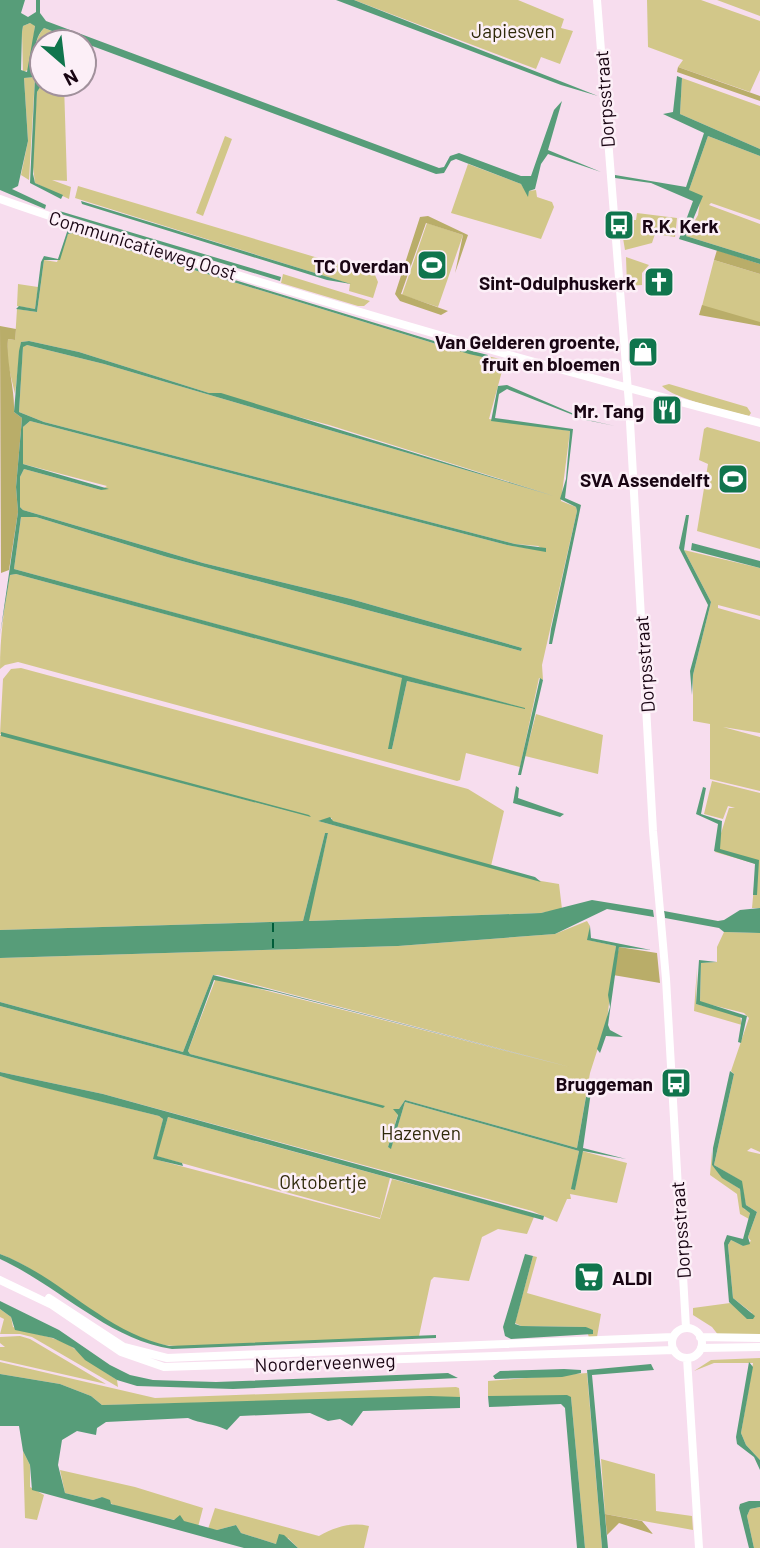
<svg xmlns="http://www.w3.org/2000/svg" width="760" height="1548" font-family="Barlow,sans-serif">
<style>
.green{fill:#d2c789}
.forest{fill:#b9ad69}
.water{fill:#579d79;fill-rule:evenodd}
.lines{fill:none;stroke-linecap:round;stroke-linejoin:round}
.ferry{stroke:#005d3a;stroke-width:2;stroke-dasharray:9 7;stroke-linecap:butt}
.tertiary{stroke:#fff;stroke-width:8}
.labels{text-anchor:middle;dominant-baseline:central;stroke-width:5;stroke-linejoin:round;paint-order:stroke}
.park-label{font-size:19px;fill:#2f290a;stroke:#fceff7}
.street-label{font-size:19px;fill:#190513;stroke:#fceff7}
.poi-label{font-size:19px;font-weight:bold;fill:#190513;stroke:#fceff7;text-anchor:end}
</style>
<rect width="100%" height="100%" fill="#f7ddee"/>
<!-- green -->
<path class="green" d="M 354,0 L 518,0 L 564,19 L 561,28 L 573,31 L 560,64 L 541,57 L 536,69 Z
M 647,0 L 701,0 L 760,21 L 760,70 L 750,92 L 678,67 L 683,60 L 648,47 Z
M 717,0 L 760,0 L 760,16 Z
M 30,23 L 35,25 L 30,69 L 23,72 L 22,32 L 23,26 Z
M 44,28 L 77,41 L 42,42 L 42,72 L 35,67 C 34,54 34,39 44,28 Z
M 35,77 L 29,180 L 21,175 L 28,141 L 24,78 Z
M 682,78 L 760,106 L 760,149 L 680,114 Z
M 41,84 L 64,84 L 67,181 L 52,180 L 71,187 L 69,199 L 35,183 L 32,159 L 37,92 Z
M 225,136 L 232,139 L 203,216 L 196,213 Z
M 708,136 L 760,156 L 760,220 L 711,203 L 709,205 L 760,224 L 760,259 L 686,236 L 698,215 L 700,201 L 689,190 Z
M 468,164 L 521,184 L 528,195 L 529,191 L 536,190 L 537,197 L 552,202 L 554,207 L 541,239 L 451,213 Z
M 78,186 L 375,275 L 378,282 L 373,298 L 349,291 L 350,284 L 75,198 Z
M 637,213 L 677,218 L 675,237 L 655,234 L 652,243 L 625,250 L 620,220 L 636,220 Z
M 427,223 L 463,235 L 438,307 L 402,295 Z
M 73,233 L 446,347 L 505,360 L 489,419 L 570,431 L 561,501 L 576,507 L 577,511 L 542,665 L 543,680 L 539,678 L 520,767 L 466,753 L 460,780 L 457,781 L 18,662 L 5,665 L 0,669 C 0,637 4,607 10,575 L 16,574 L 403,678 L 389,749 L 392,749 L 407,681 L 524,708 L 14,569 L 21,517 L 36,517 L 167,557 L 521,651 L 522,648 L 351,599 L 203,563 L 23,510 L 20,507 L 20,477 L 24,469 L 101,490 L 107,486 L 23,464 L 23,427 L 30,421 L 507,545 L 546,551 L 538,546 L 515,544 L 44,422 L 19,412 L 23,346 L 27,345 L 104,364 L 554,496 L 329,425 L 209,393 L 79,352 L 29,341 L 21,342 L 15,394 L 7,360 L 8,339 L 15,340 L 17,309 L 37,312 L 44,260 L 57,262 L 68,234 Z
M 626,257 L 649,265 L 642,273 L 642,285 L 627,286 Z
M 714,260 L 760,274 L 760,323 L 702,306 Z
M 283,274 L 370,301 L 364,306 L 358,306 L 281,283 Z
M 18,284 L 38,287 L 35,309 L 17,306 Z
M 669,384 L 747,407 L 751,413 L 749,416 C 731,412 672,398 662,386 Z
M 707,427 L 760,442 L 760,549 L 697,531 L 708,464 L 699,460 L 704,429 Z
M 684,550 L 760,568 L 760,616 L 718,605 L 718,608 L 760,620 L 760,733 L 723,727 L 760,737 L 760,791 L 710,779 L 710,724 L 693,721 L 693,675 L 711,602 Z
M 21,668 L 468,789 L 504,811 L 491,866 L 332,821 L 332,818 L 318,821 L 541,881 L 559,884 L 562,909 L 541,913 L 308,921 L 328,833 L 325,833 L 303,921 L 0,930 L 0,735 L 311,817 L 0,734 L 3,679 L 11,669 Z
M 536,714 L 603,735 L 598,774 L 525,756 Z
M 712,781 L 760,793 L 760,908 L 752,908 L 756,864 L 715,852 L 729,808 L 735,808 L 728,806 L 723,819 L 704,814 Z
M 587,921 L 590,926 L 588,940 L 616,946 L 607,1020 L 590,1073 L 577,1148 L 405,1100 L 399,1109 L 394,1109 L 398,1114 L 388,1147 L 391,1148 L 405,1102 L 579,1151 L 572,1189 L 575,1189 L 582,1151 L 627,1163 L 617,1203 L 570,1194 L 571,1199 L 567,1199 L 557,1222 L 532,1211 L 103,1094 L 0,1072 L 0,1006 L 383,1108 L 190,1054 L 188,1051 L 216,978 L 570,1067 L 218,975 L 213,975 L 183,1052 L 0,1002 L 0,958 L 398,946 L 555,934 Z
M 724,932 L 760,933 L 760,1152 L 751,1148 L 747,1151 L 760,1154 L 760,1335 L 719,1336 L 712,1327 L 693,1315 L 693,1308 L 730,1303 L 747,1316 L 752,1313 L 733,1298 L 728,1245 L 731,1240 L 743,1246 L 751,1241 L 748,1237 L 757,1212 L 746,1205 L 741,1181 L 714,1165 L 734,1074 L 731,1071 L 749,1018 L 744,1013 L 700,1002 L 701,963 L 717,962 L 717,947 Z
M 697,968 L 696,1004 L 740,1016 L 742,1025 L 694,1011 Z
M 0,1076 L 159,1116 L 163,1119 L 154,1159 L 380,1219 L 392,1179 L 534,1217 L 527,1234 L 498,1229 L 482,1237 L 469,1281 L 434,1277 L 431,1280 L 419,1336 L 203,1346 C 184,1346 167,1347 149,1342 C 94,1327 54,1274 0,1254 Z
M 168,1117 L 390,1178 L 380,1218 L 156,1156 Z
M 712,1151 L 712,1165 L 723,1178 L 740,1189 L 744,1209 L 750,1212 L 749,1219 L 740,1214 L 737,1194 L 710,1175 Z
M 533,1256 L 537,1257 L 527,1293 L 601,1314 L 597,1337 L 589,1338 L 588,1334 L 593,1334 L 586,1327 L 521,1326 L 515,1323 Z
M 0,1309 L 11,1317 L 13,1327 C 32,1335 54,1335 72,1347 C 87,1358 101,1370 117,1380 L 118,1387 L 32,1337 L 20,1334 L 0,1334 L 4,1319 L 0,1317 Z
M 20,1336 L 30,1339 L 106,1384 L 0,1360 L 0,1347 L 5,1347 L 0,1343 L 0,1337 Z
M 760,1358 L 760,1460 L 746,1445 L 741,1433 L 753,1363 L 714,1363 L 694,1371 L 711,1360 Z
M 0,1362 L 155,1398 L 456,1387 L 459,1388 L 460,1397 L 102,1405 L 91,1396 L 60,1384 L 0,1374 Z
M 587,1373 L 602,1548 L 585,1548 L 571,1397 L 488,1396 L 488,1381 Z
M 23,1451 L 30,1465 L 30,1487 L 44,1495 L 37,1520 L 25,1518 Z
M 601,1459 L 655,1474 L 656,1511 L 692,1516 L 693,1530 L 605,1514 Z
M 60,1470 L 135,1487 L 203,1508 L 198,1527 C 169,1514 126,1518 102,1497 L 93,1500 L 65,1493 Z
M 760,1507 L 760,1548 L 754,1548 L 747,1516 L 750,1509 Z
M 215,1508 L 319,1536 C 335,1527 351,1522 369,1526 L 364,1548 L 298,1548 L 288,1538 L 276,1544 L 241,1533 L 236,1525 L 217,1530 L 208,1529 Z"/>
<!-- forest -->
<path class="forest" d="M 678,67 L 760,96 L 760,101 L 677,72 Z
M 428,216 L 468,235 L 455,273 L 463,235 L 426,223 L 401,294 L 448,311 L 441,315 L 400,301 L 395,294 L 420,217 Z
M 717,250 L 760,264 L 760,274 L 714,260 Z
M 702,305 L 760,322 L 760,326 L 699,315 Z
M 0,326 L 16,329 L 15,340 L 8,339 C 6,365 15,387 14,412 L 22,418 L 16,487 L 18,512 L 9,570 L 1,573 Z
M 619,947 L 657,953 L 660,983 L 613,975 Z
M 605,1514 L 642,1521 L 653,1534 L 619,1523 L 607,1535 Z"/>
<!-- water -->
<path class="water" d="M 0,0 L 25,0 L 21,13 L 28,17 L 36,12 L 36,0 L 40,0 L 40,13 L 46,21 L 439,168 L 444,167 L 450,156 L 459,153 L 521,176 L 531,176 L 554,110 L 562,101 L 548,150 L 601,172 L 548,154 L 541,164 L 535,189 L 529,191 L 528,197 L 521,184 L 456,159 L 451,161 L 444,173 L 436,174 L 44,28 C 34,38 34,54 35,67 L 42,72 L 42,84 L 37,92 L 33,174 L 35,183 L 63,195 L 61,199 L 30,183 L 35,77 L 24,78 L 28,141 L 18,186 L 12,189 L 46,205 L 45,209 L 0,190 ZM 30,23 L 35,26 L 27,72 L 21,70 L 22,32 L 23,26 Z
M 336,0 L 354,0 L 598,96 L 561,85 Z
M 677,76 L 682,78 L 680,114 L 760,149 L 760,156 L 708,136 L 689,190 L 703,196 L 686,236 L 760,259 L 760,264 L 679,239 L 693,201 L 651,183 L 615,178 L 615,175 L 686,187 L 704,133 L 663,114 L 673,112 Z
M 81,201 L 351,284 L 327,280 L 82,204 Z
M 56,210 L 281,277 L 280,281 L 58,213 Z
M 68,229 L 444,344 L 488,355 L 487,358 L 469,354 L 73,233 L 68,234 L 60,260 L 44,260 L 37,312 L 16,309 L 19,306 L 35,309 L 41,262 L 44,256 L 58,259 Z
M 29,341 L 79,352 L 209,393 L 221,393 L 554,496 L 104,364 L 27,345 L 23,347 L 19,412 L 44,422 L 515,544 L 546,548 L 546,552 L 507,545 L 30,421 L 23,427 L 23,464 L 109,489 L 101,490 L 24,469 L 20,477 L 20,507 L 23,510 L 203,563 L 351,599 L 522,648 L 521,651 L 167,557 L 36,517 L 21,517 L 14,569 L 525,708 L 525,709 L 407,681 L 392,749 L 388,749 L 402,678 L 16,574 L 10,575 L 0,635 L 18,512 L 16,487 L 22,418 L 14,412 L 19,351 L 21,342 Z
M 507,385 L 588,420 L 615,426 L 586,420 L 507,389 L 499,394 L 495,418 L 573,429 L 565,498 L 581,505 L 552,644 L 549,644 L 551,629 L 577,511 L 576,507 L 560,499 L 566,479 L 570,431 L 491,421 L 498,386 Z
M 686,515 L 689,515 L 684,550 L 711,602 L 693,675 L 692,695 L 690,671 L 708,605 L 679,548 Z
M 692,543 L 760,561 L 760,568 L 691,550 Z
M 540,678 L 543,680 L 521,775 L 518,775 Z
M 1,732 L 309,815 L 311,817 L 1,736 Z
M 516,786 L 519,788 L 518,798 L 564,814 L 560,817 L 513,803 Z
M 703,787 L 706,788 L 701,814 L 722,821 L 720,849 L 759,860 L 757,895 L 753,895 L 755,864 L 714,851 L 718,824 L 696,814 Z
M 330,817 L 333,821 L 535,877 L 541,882 L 318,821 Z
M 325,833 L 328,833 L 309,921 L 541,913 L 592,900 L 653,910 L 654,917 L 607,909 L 555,934 L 398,946 L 0,958 L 0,930 L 303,921 Z
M 760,908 L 760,933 L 724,932 L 719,928 L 665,918 L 664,911 L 718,921 L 724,920 L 740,910 Z
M 590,926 L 591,938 L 651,950 L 619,947 L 608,1025 L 610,1030 L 623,1037 L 606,1036 L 600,1053 L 597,1049 L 610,1007 L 608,995 L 616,946 L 587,940 Z
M 699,960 L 717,962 L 701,963 L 700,1001 L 747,1016 L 741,1043 L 738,1042 L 742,1018 L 696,1004 Z
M 213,975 L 570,1067 L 272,991 L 214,980 L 188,1051 L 190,1054 L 385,1106 L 383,1108 L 0,1006 L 0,1002 L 183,1052 Z
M 730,1071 L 734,1074 L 714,1165 L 742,1181 L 746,1205 L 757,1212 L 748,1237 L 750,1244 L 743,1246 L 731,1240 L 728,1245 L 733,1298 L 755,1316 L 753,1319 L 747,1319 L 729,1302 L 724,1243 L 727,1235 L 743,1239 L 750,1213 L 742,1207 L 740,1189 L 722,1178 L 712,1165 L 713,1148 Z
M 0,1072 L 103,1094 L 544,1216 L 543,1220 L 168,1117 L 157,1156 L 182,1163 L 183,1166 L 153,1159 L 163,1119 L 159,1116 L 13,1080 L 0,1076 Z
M 587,1091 L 591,1092 L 583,1148 L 626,1159 L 583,1151 L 575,1190 L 571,1189 L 579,1151 L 405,1102 L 391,1149 L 388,1147 L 398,1115 L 393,1109 L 399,1109 L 405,1100 L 577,1148 Z
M 0,1254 C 61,1277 104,1332 169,1346 L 436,1335 L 436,1338 L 172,1349 C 107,1339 59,1286 0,1259 Z
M 525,1254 L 533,1256 L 515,1324 L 521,1326 L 586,1327 L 593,1330 L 593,1334 L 511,1339 L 505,1336 L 503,1327 Z
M 0,1301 L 59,1330 L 110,1365 L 130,1375 L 153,1380 L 216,1382 L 448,1373 L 458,1378 L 233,1389 L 137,1386 L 117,1380 L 85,1360 L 74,1348 L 53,1338 L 15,1330 L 11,1317 L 0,1309 Z
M 749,1362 L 753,1367 L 741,1433 L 746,1445 L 760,1460 L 760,1470 L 754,1457 L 737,1444 L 736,1437 Z
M 651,1364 L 654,1370 L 592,1375 L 608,1548 L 602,1548 L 587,1370 Z
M 564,1369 L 581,1370 L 581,1373 L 562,1377 L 495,1379 L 493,1376 L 500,1371 Z
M 0,1374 L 60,1384 L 91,1396 L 102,1405 L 430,1396 L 460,1397 L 460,1408 L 363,1411 L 352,1426 L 340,1419 L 328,1421 L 310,1413 L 240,1416 L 227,1430 C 213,1423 201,1424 188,1418 L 106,1422 L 97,1428 L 96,1435 L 77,1431 L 62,1440 L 58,1465 L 65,1493 L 93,1500 L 102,1497 L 110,1500 L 111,1504 L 174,1520 L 180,1515 L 184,1521 L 217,1530 L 236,1525 L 241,1533 L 276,1544 L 279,1534 L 284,1535 L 298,1548 L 244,1548 L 32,1490 L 30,1465 L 23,1451 L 19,1426 L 0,1426 Z
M 567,1395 L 571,1397 L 585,1548 L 577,1548 L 565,1408 L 561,1404 L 489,1407 L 488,1396 Z
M 749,1501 L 760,1501 L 760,1507 L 750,1509 L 747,1516 L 754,1548 L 749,1548 L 739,1508 L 740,1504 Z"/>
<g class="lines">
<!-- ferry -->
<path class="ferry" d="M 273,948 L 273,921"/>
<!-- tertiary -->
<path class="tertiary" d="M 597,0 L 629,404 L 653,831 L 666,979 L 686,1328
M 0,199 C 81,228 164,252 247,278 C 417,330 588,378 760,423
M 0,1280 L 52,1305 L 121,1352 L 164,1367 L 674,1350
M 49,1298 L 124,1347 L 167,1358 L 673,1337
M672 1343a15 15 0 1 1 30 0a15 15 0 1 1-30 0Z
M 700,1337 L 760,1338
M 701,1348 L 760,1347
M 687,1358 L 699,1548"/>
</g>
<!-- icons -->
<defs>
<g id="bus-square" transform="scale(1.575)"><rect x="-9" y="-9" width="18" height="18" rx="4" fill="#10754d" stroke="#fceff7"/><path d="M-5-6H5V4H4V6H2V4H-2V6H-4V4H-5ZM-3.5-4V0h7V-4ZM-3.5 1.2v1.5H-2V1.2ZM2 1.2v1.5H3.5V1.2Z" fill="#fff"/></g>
<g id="stadium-square" transform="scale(1.575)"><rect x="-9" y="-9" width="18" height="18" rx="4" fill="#10754d" stroke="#fceff7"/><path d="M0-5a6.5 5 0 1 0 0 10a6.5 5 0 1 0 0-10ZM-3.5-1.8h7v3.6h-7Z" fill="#fff"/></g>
<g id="church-square" transform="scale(1.575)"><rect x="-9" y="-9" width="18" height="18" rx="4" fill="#10754d" stroke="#fceff7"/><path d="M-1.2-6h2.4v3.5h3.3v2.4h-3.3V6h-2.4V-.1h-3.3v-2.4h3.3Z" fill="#fff"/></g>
<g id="shop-square" transform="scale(1.575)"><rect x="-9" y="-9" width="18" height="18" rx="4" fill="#10754d" stroke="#fceff7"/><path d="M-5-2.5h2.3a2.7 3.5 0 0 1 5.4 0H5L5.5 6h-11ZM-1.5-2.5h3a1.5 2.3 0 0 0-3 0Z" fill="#fff"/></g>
<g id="restaurant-square" transform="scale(1.575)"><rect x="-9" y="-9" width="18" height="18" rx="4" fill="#10754d" stroke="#fceff7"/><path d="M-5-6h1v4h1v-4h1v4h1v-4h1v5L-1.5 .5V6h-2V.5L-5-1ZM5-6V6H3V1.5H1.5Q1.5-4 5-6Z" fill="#fff"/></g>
<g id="supermarket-square" transform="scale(1.575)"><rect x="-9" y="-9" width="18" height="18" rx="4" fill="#10754d" stroke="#fceff7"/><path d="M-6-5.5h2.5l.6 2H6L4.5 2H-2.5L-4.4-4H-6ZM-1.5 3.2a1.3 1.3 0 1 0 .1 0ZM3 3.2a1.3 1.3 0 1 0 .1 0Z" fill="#fff"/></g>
</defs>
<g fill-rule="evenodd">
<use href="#bus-square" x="619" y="225"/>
<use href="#stadium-square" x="432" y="265"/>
<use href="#church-square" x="659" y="282"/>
<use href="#shop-square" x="643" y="352"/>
<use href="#restaurant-square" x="667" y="410"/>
<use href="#stadium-square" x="733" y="479"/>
<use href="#bus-square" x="676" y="1083"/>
<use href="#supermarket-square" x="589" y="1277"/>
</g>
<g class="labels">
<!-- park labels -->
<g class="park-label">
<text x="513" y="30">Japiesven</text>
<text x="421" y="1132">Hazenven</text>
<text x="323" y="1181">Oktobertje</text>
</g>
<!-- street labels -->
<g class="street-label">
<text transform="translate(604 99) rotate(-94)">Dorpsstraat</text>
<text transform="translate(143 245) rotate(17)">Communicatieweg Oost</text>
<text transform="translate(644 664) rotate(-94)">Dorpsstraat</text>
<text transform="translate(680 1230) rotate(-94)">Dorpsstraat</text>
<text transform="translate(325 1362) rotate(-2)">Noorderveenweg</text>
</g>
<!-- poi labels -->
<g class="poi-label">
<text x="642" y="225" text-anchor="start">R.K. Kerk</text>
<text x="409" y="265">TC Overdan</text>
<text x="636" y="282">Sint-Odulphuskerk</text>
<text x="620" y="341">Van Gelderen groente,<tspan x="620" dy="22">fruit en bloemen</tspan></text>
<text x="644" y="410">Mr. Tang</text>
<text x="710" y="479">SVA Assendelft</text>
<text x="653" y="1083">Bruggeman</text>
<text x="612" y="1277" text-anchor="start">ALDI</text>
</g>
</g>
<!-- north arrow -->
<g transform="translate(63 63) rotate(152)"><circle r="33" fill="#fceff7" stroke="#a1919c" stroke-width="2"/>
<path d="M0-5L12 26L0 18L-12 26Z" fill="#10754d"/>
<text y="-10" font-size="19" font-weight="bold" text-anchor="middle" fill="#190513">N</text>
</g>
</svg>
